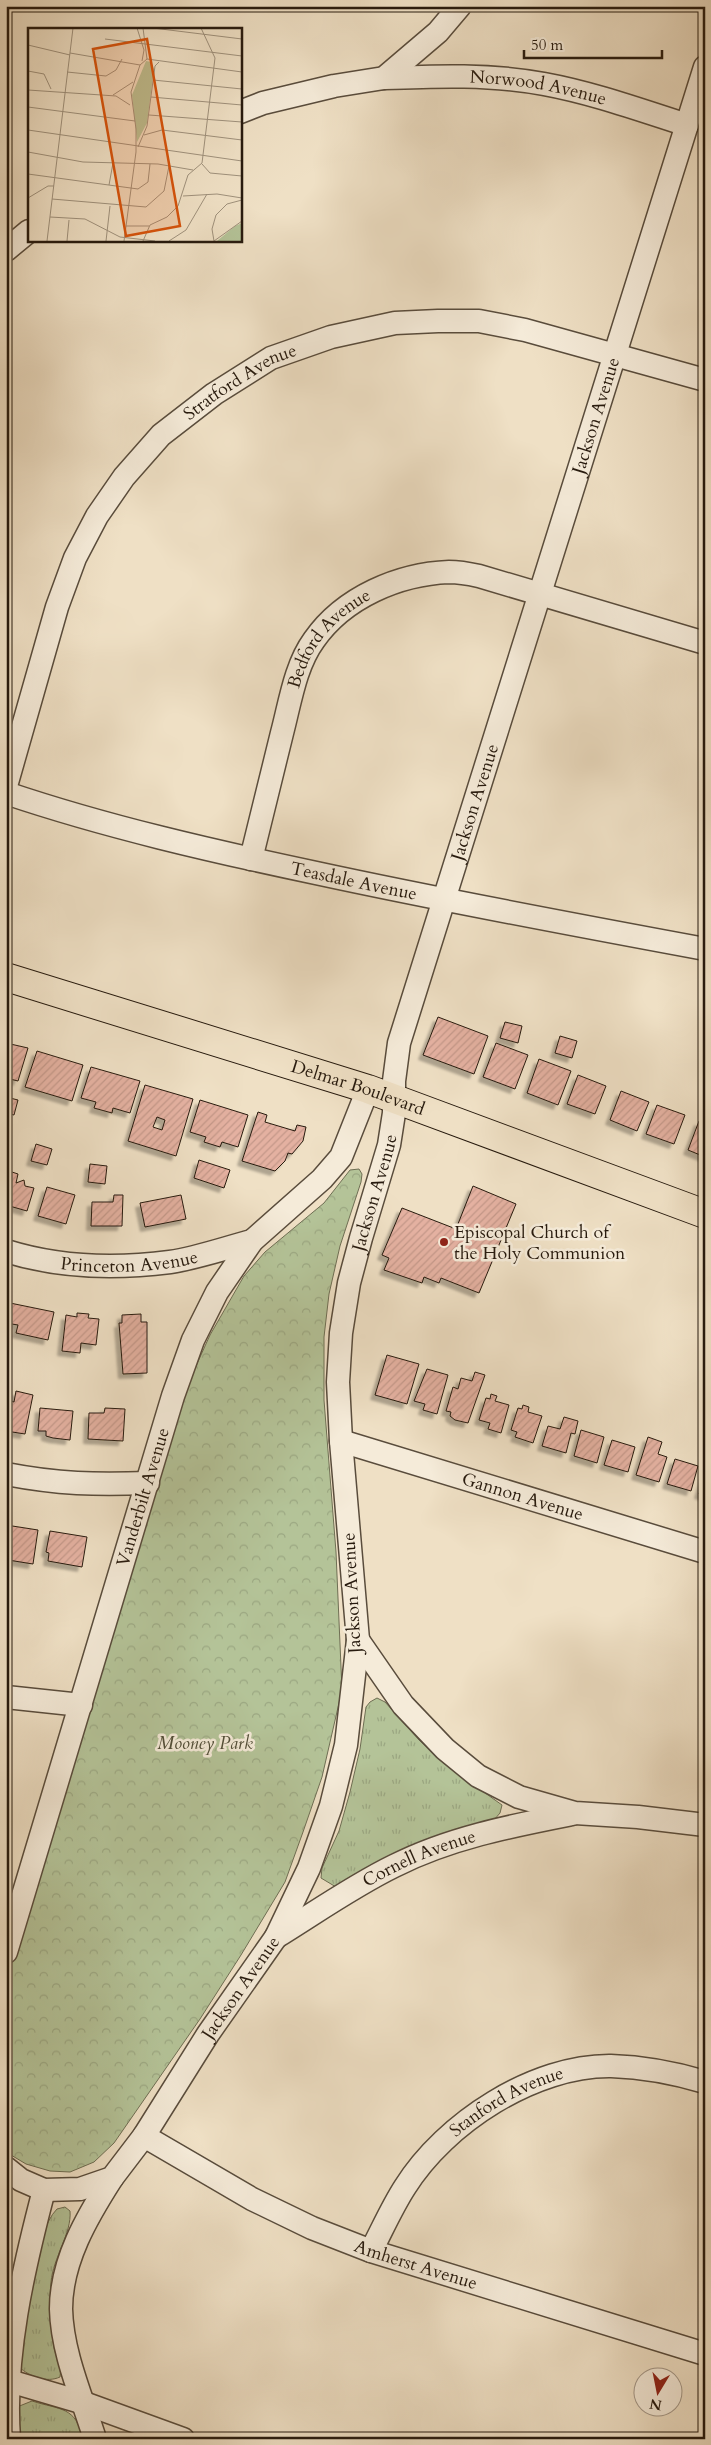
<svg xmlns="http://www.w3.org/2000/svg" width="711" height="2445" font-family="Cardo,serif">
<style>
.grass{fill:url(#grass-tufts);stroke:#6e6e53}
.park{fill:url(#park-crowns);stroke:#6e6e53}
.building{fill:url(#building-hatch);stroke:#271a0e;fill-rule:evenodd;filter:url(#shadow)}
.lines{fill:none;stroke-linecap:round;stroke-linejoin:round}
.minor-casing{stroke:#594c3c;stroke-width:25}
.major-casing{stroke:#271a0e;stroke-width:30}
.minor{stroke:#f5ebd9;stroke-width:22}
.major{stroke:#efe0c5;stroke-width:28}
.poi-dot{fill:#8f2418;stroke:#f5ebd9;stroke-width:2}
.labels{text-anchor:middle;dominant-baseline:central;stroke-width:5;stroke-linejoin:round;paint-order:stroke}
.street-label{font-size:18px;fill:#271a0e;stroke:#f5ebd9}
.poi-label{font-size:18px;fill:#271a0e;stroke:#f5ebd9;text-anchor:start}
.park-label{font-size:18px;font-style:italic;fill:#514d37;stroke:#f5ebd9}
.inset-road{fill:none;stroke:#9f917c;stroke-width:1}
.view{fill:#d5530c;fill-opacity:0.15;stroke:#d5530c;stroke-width:2.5}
.inset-edge{fill:none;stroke:#271a0e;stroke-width:2.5}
</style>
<defs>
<pattern id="grass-tufts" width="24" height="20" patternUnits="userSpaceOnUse" patternTransform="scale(1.25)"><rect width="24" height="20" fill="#b4c398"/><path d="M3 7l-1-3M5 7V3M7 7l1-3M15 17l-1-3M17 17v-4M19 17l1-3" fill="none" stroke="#9ba782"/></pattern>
<pattern id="park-crowns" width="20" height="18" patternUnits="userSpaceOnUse" patternTransform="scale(1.25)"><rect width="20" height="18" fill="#b4c398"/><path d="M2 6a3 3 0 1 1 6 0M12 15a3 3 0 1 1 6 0" fill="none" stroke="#9ba782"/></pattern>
<pattern id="building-hatch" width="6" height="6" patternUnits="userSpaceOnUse" patternTransform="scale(1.25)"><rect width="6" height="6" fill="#e4b1a1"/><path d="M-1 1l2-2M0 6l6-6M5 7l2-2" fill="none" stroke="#c49889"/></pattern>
<filter id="shadow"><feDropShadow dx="-4.5" dy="4.5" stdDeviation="1" flood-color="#0004"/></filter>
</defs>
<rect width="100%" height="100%" fill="#efe0c5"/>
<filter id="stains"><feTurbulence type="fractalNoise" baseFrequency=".004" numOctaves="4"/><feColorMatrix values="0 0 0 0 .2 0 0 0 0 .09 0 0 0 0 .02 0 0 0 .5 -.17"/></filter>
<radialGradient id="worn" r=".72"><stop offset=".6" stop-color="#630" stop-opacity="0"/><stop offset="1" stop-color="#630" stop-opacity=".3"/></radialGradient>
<!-- grass -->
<path class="grass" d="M 377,1698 L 385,1702 L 419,1740 L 446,1765 L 502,1805 L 500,1813 L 494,1820 L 336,1887 L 321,1878 L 322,1868 L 339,1831 L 350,1792 L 360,1749 L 366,1707 L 370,1702 Z
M 65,2207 L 70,2211 C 72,2233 53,2258 51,2282 C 49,2303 50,2326 54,2347 C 56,2358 62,2366 60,2377 C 47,2383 30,2377 19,2367 C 23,2331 32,2234 57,2209 Z
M 32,2401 C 60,2410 76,2406 83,2439 L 17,2439 L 17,2407 Z"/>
<!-- park -->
<path class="park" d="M 359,1169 L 362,1174 L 361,1182 L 340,1246 L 329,1294 L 324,1337 L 324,1400 L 336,1552 L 342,1690 L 322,1777 L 303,1832 L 285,1882 L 241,1955 L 200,2019 L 114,2143 L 94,2162 L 70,2172 L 50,2171 L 26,2164 L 6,2152 L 6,1978 L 186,1388 L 210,1335 L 244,1276 L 265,1252 L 324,1203 L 350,1170 Z"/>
<!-- building -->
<path class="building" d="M 438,1017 L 488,1036 L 474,1074 L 423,1055 Z
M 505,1022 L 522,1026 L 518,1043 L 500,1038 Z
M 560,1036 L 577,1041 L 572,1058 L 555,1053 Z
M 6,1043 L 28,1048 L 18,1081 L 6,1078 Z
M 496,1043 L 528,1055 L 515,1089 L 483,1077 Z
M 37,1051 L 83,1065 L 72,1101 L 25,1087 Z
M 539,1059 L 571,1071 L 558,1105 L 527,1093 Z
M 91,1067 L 140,1081 L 130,1113 L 113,1108 L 112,1113 L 94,1108 L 96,1102 L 81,1098 Z
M 578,1075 L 606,1086 L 595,1114 L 567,1104 Z
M 145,1085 L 193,1099 L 176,1156 L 128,1141 ZM 157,1117 L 165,1120 L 162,1130 L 153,1127 Z
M 621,1091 L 649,1102 L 637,1131 L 610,1120 Z
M 6,1097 L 18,1100 L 14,1115 L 6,1113 Z
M 200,1100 L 248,1115 L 238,1147 L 222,1142 L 220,1147 L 204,1142 L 206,1137 L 190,1132 Z
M 657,1105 L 685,1115 L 674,1144 L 646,1134 Z
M 258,1112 L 267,1115 L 265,1122 L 295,1131 L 297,1125 L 306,1127 L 303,1141 L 292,1154 L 288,1153 L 285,1161 L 275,1171 L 242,1161 Z
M 699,1121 L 705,1124 L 705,1157 L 688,1150 Z
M 36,1144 L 52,1149 L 47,1165 L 31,1161 Z
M 199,1160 L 230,1170 L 224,1188 L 194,1178 Z
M 90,1164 L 107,1166 L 105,1184 L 88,1182 Z
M 6,1170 L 18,1174 L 16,1183 L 24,1180 L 25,1186 L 34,1188 L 27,1211 L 6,1205 Z
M 473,1186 L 516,1204 L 479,1293 L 441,1278 L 439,1283 L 424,1277 L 422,1283 L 384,1270 L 389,1258 L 382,1255 L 402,1208 L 456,1229 Z
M 47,1187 L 75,1195 L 66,1224 L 38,1216 Z
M 114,1195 L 123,1195 L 122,1226 L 91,1226 L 92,1202 L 113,1202 Z
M 181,1195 L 186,1219 L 145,1227 L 140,1203 Z
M 10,1303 L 54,1312 L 48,1340 L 16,1333 L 18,1325 L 6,1323 Z
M 77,1313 L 89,1314 L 88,1318 L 99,1319 L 96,1345 L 81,1343 L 80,1353 L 62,1351 L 66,1315 L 77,1317 Z
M 141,1314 L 141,1322 L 147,1322 L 147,1373 L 123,1374 L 119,1323 L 122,1323 L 122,1315 Z
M 387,1355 L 419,1364 L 407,1404 L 375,1395 Z
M 427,1369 L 448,1375 L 437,1414 L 423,1410 L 425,1404 L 414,1401 Z
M 475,1372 L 485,1375 L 468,1423 L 455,1420 L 450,1416 L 451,1412 L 446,1411 L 453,1387 L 458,1389 L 461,1378 L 472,1381 Z
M 16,1391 L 33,1395 L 25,1434 L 6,1431 L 6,1400 L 14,1402 Z
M 491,1394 L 497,1396 L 495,1401 L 509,1405 L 501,1433 L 488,1429 L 490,1423 L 479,1420 L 486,1398 L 490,1399 Z
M 523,1405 L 529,1407 L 528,1412 L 542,1416 L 533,1443 L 515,1437 L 517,1432 L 511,1430 L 518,1408 L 522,1409 Z
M 40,1408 L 73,1411 L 70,1440 L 53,1438 L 46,1436 L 46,1431 L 38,1431 Z
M 105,1408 L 125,1409 L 123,1441 L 88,1439 L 89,1413 L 104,1413 Z
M 564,1417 L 578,1421 L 575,1434 L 571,1433 L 566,1453 L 542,1446 L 548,1426 L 560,1429 Z
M 581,1430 L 604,1437 L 597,1463 L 574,1456 Z
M 648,1437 L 662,1442 L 658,1454 L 667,1457 L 659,1482 L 636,1475 Z
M 612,1440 L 635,1447 L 628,1472 L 604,1465 Z
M 675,1459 L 698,1466 L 691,1491 L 667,1484 Z
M 705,1474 L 705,1496 L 699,1494 Z
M 6,1525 L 38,1530 L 33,1564 L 8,1560 L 10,1551 L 6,1550 Z
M 50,1531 L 87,1537 L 82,1567 L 48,1561 L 49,1553 L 46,1552 Z"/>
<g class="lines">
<!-- minor casing -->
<g class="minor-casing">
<g id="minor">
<path id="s1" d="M 384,78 C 437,76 491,74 544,84 C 593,93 640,110 687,125"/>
<path d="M 240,112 L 263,103 L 334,86 L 384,78 L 438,32 L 460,6"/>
<path d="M 6,250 L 29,231"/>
<path id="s2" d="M 6,786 L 57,607 L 75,558 L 97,516 L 124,477 L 161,435 L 214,394 L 271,358 L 331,337 L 395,323 L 438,321 L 479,321 L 525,330 L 705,380"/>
<path id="s3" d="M 6,793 C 107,827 212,851 316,873 C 445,901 575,925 705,949"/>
<path id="s4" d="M 251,859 C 261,817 272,775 282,733 C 290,703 295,666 314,640 C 344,597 399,574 449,572 C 459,572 470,574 479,576 L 705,643"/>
<path id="s5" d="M 6,1251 C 60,1268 115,1269 170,1262 C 197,1258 225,1248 252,1241"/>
<path id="s6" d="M 341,1441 L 705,1552"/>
<path d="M 6,1474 C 58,1484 96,1485 148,1483"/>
<path d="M 358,1640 L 403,1705 L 445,1749 L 478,1776 L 519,1797 L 575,1813 L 638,1817 L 705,1825"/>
<path d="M 6,1697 L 81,1705"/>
<path id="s7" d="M 276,1937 C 315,1913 353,1886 394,1866 C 449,1838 511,1826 572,1814"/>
<path id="s8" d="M 6,1952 L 173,1396 L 193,1340 L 217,1292 L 252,1241 L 322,1179 L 341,1157 L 368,1089"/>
<path id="s9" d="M 144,2136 L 252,2199 L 312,2228 L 371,2251 L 705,2354"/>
<path id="s10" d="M 6,2168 L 21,2180 L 44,2190 L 80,2189 L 112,2178 L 144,2136 L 208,2034 L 276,1937 L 309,1868 L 331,1806 L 346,1745 L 358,1640 L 341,1441 L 338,1382 L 341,1333 L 349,1283 L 361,1238 L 389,1145 L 394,1113 L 394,1081 L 399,1043 L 705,67"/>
<path id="s11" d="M 371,2251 C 382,2230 392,2207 405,2187 C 445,2123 534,2065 611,2066 C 642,2067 675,2073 705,2082"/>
<path d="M 6,2380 L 84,2403 L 183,2439"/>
<path d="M 9,2439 C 3,2356 23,2270 44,2190"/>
<path d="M 95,2439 C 82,2397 62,2353 61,2309 C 61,2261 87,2217 112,2178"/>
</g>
</g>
<!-- major casing -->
<g class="major-casing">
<g id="major">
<path id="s12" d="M 6,977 L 368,1089 L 705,1214"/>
</g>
</g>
<!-- minor -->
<use href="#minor" class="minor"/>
<!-- major -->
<use href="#major" class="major"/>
</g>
<!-- markers -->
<circle class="poi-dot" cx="444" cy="1242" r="5"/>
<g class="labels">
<!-- street labels -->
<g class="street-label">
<text stroke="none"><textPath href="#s1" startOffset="155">Norwood Avenue</textPath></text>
<text stroke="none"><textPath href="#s2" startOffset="485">Stratford Avenue</textPath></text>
<text stroke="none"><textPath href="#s10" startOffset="1979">Jackson Avenue</textPath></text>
<text stroke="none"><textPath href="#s4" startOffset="239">Bedford Avenue</textPath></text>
<text stroke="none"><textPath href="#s10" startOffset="1574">Jackson Avenue</textPath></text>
<text stroke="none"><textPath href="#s3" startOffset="359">Teasdale Avenue</textPath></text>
<text stroke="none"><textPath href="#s12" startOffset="369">Delmar Boulevard</textPath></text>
<text stroke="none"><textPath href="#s10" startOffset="1169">Jackson Avenue</textPath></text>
<text stroke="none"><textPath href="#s5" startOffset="125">Princeton Avenue</textPath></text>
<text stroke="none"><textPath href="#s8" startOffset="475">Vanderbilt Avenue</textPath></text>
<text stroke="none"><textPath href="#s6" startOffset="190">Gannon Avenue</textPath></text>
<text transform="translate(352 1593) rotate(-93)">Jackson Avenue</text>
<text stroke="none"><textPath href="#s7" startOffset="164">Cornell Avenue</textPath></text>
<text stroke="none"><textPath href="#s10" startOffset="344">Jackson Avenue</textPath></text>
<text stroke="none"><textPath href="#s11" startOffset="208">Stanford Avenue</textPath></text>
<text stroke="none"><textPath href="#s9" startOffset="302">Amherst Avenue</textPath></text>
</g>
<!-- poi labels -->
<g class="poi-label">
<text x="454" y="1232">Episcopal Church of<tspan x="454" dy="21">the Holy Communion</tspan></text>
</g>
<!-- park labels -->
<g class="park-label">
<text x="205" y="1743">Mooney Park</text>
</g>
</g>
<!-- overview -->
<g transform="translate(28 28)">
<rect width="214" height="214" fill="#efe0c5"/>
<path d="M 118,33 L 123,34 L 126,41 L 119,95 L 109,114 L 104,67 ZM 214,195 L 214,213 L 189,213 L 207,198 Z" fill="#b4c398"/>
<path class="inset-road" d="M 109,0 L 116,22 L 114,33M 115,0 L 119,31M 125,0 L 214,11M 77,11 L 214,28M 0,17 L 42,27M 42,25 L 112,37M 119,31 L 214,44M 0,43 L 16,46 L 23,61M 39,44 L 78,48 L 88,42 L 94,31M 125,52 L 214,61M 0,62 L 88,68 L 102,77M 85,67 L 105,54M 123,69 L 214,77M 0,79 L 107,93M 121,87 L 214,94M 0,102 L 214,133M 116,107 L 134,102 L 214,112M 110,119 L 119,98 L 127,38 L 131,34M 0,124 L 55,134 L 130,136 L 165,142M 174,136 L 182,145 L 214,148M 0,146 L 110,161 L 120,154 L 122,136M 81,157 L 85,135M 155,168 L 189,166 L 214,170M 0,170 L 20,158 L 26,158M 24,171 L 118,179 L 136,163 L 141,138M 22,189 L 57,191 L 92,209 L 127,213M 98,198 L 121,198M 19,213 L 45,0M 39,213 L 41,192M 78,213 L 82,178M 96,213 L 108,124 L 108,101 L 103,64 L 112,37 L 119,31M 115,213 L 122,197 L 139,189 L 150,178 L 160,147 L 174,135 L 187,30 L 173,0M 141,213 L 158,202 L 179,166M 186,213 L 184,201 L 188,187 L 199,176 L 214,172M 186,213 L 214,193"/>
<path class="view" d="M 119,11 L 152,198 L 98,208 L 65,21 Z"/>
<rect width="214" height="214" class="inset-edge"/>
</g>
<!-- margin -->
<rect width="711" height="2445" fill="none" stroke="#efe0c5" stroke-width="25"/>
<rect x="8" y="8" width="696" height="2430" fill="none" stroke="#271a0e" stroke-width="2.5"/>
<rect x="12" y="12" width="686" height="2420" fill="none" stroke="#271a0e"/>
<!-- north arrow -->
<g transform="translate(658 2392) rotate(190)"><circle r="24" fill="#f5ebd9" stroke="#a39788"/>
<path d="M0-4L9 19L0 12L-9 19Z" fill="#8f2418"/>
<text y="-8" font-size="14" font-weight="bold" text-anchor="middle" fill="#271a0e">N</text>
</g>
<!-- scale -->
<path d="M524 50v8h138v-8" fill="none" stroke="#271a0e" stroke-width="2.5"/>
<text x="531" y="50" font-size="15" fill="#271a0e" stroke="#f5ebd9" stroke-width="4" paint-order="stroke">50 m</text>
<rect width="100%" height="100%" filter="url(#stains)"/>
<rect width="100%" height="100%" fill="url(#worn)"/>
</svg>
